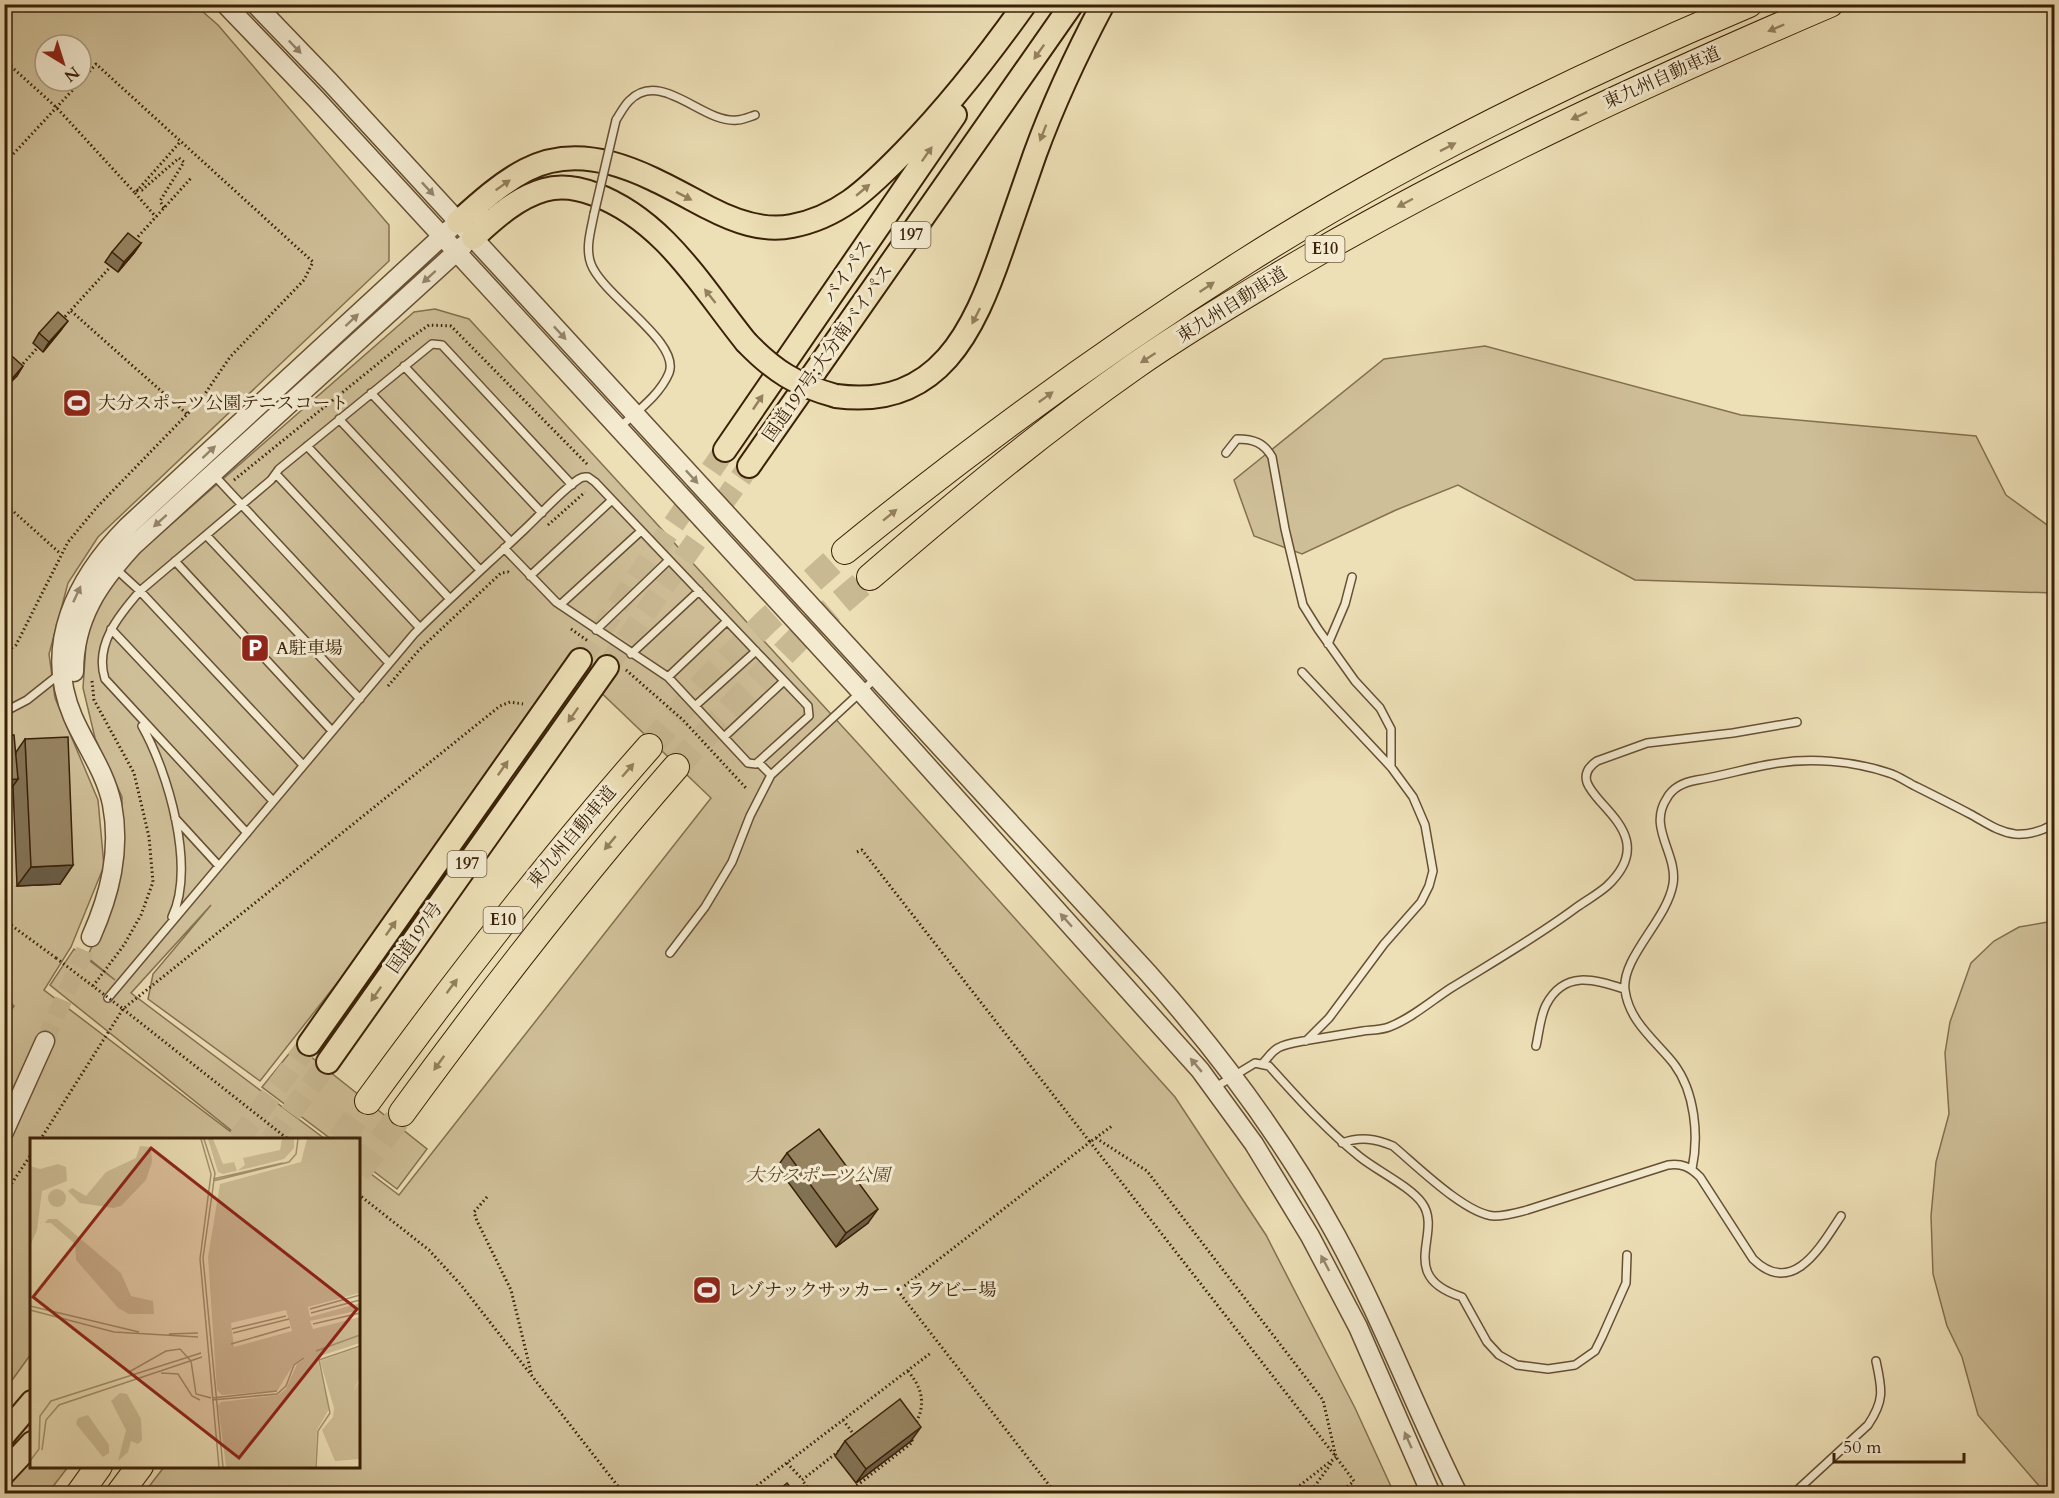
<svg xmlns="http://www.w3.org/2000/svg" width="2059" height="1498" font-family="Cardo,'Noto Serif JP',serif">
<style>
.green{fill:#cfbf98;stroke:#847050;stroke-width:1.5;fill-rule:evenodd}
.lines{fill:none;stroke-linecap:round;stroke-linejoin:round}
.tertiary-tunnel{stroke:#c9b993;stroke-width:18;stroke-dasharray:18 9;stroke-linecap:butt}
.trunk-tunnel{stroke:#c9b993;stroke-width:22;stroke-dasharray:22 11;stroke-linecap:butt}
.motorway-tunnel{stroke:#c9b993;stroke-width:26;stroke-dasharray:26 13;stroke-linecap:butt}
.service-casing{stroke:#675033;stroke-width:10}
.tertiary-casing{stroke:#675033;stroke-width:21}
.trunk-casing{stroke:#3a2107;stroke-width:26}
.motorway-casing{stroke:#3a2107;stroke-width:28}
.path{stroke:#3a2107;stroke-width:3;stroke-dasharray:1.5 3;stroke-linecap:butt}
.service{stroke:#f3ead0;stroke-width:7}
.tertiary{stroke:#f3ead0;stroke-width:18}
.trunk{stroke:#eddfb6;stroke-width:22}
.motorway{stroke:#eddfb6;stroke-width:26}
.service-bridge-casing{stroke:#675033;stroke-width:10;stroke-linecap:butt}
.trunk-bridge-casing{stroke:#3a2107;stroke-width:26;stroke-linecap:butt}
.path-bridge{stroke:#3a2107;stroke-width:3;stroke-dasharray:1.5 3;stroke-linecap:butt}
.service-bridge{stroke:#f3ead0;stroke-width:7}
.trunk-bridge{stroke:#eddfb6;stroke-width:22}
.wall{fill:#827254;stroke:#3a2107;stroke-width:1.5}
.shaded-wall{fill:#6a5c45;stroke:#3a2107;stroke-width:1.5}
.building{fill:#978462;stroke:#3a2107;stroke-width:1.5}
.oneway{fill:#94805e}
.oneway2{fill:#96866c}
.labels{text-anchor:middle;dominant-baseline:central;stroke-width:6;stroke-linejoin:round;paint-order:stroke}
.shield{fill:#f3ead0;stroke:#725d43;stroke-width:1.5}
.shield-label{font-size:16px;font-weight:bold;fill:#3a2107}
.street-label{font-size:18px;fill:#3a2107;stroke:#f3ead0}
.poi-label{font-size:18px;fill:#3a2107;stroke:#f3ead0;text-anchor:start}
.park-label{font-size:18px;font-style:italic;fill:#5f482b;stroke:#f3ead0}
.inset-road{fill:none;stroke:#a59370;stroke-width:1.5}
.view{fill:#8f2418;fill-opacity:0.15;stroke:#8f2418;stroke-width:3}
.inset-edge{fill:none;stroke:#3a2107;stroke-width:3}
</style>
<rect width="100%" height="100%" fill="#eddfb6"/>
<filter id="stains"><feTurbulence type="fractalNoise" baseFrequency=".00333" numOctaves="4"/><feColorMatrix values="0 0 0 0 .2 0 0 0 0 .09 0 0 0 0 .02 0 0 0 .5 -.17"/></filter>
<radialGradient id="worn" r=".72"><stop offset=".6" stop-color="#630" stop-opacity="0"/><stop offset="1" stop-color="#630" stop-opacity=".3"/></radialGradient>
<!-- green -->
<path class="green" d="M 5,5 L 195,5 L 218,25 L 389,225 L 389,261 L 98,537 L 68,583 L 49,654 L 55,698 L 98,800 L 104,866 L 71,947 L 44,990 L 240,1139 L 32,1140 L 31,1354 L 5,1390 L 4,1020 L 14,1006 L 5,998 ZM 45,45 L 81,45 L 81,81 L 45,81 Z
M 435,309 L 469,319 L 863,749 L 1175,1097 L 1266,1235 L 1355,1408 L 1394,1493 L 144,1493 L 164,1467 L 358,1466 L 359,1165 L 399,1195 L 711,798 L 568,661 L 341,978 L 260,1081 L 148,999 L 153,974 L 211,905 L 131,993 L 325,1139 L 242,1139 L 50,985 L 74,949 L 115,980 L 87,957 L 113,902 L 121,853 L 122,797 L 95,738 L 83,688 L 86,644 L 97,597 L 128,562 L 414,312 Z
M 1485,346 L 1741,415 L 1976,436 L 2006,495 L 2054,530 L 2054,593 L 1635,580 L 1458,485 L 1396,510 L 1302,554 L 1254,536 L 1234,480 L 1384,359 Z
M 2054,921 L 2054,1493 L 2046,1494 L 1978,1415 L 1962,1357 L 1947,1326 L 1933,1274 L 1931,1216 L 1936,1162 L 1949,1114 L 1945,1053 L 1950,1022 L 1971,963 L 1994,941 L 2019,927 Z
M 296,1045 L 427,1149 L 397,1189 L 359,1160 L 358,1140 L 331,1139 L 262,1087 Z
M 31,1432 L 32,1466 L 68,1467 L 48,1493 L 5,1494 L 5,1463 Z"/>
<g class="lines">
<!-- tertiary-tunnel -->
<path class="tertiary-tunnel" d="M 45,1041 L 91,937"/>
<!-- trunk-tunnel -->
<path class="trunk-tunnel" d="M 580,660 L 725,450
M 607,667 L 749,466
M 238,1140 L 309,1044
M 271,1140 L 328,1062"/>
<!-- motorway-tunnel -->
<path class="motorway-tunnel" d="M 649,747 L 709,678 L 768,620 L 845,551
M 676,767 L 736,702 L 798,639 L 870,577
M 340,1140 L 368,1101
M 358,1172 L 402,1113"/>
<!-- service casing -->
<g class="service-casing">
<path id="service" d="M 616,120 C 620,114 624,106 629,101 C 661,68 703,124 737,120 C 743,120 749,117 755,115
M 594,214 C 591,230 585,248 591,264 C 603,296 681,342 669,373 C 660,395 636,412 620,427
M 404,366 L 542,513
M 371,393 L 511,542
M 339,419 L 480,570
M 307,446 L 450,599
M 1226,453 L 1237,439 C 1254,439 1264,443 1272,457 L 1285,529 L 1303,605 L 1318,629 L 1355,681 L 1380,708 L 1391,729 L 1391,767
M 213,474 L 389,663
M 276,474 L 420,628
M 206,535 L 360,699
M 175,561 L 332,731
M 116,569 L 140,591 L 303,765
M 530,576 L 612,500
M 560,605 L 641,531
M 111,629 L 273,801
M 596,630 L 669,560
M 1328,644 L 1345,604 L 1352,577
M 631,654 L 699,591
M 1302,672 L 1391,767 L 1413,797 L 1425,825 L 1433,871 L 1429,886 L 1421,902 L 1384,944 L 1329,1018 L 1306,1041
M 668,677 L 727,621
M 695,706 L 756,651
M 4,712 L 27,700 L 61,673
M 142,726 C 168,772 196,867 172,917
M 724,737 L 784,681
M 758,762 L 771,775
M 175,818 L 219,866
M 247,833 L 105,679 C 94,645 119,615 140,591 L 271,480 L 279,469 L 432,344 L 442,345 L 572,485
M 670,953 L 705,907 L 732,862 L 750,816 L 771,775 L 877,677
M 108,998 L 414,634 C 450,598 488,564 525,529 C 541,514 562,490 579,479 C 583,476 584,477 588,477 L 595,482 L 808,706 L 809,716 L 756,764 L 748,763 L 668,677 L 556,602 L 504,548
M 1536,1046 C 1539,1033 1540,1017 1546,1005 C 1564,970 1595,979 1624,989
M 1262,1064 C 1267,1059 1272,1051 1278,1048 C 1287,1043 1299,1042 1309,1040 C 1327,1037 1345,1034 1363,1031 C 1371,1030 1381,1030 1389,1027 C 1412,1018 1431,1001 1451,988 C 1493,962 1537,937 1577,907 C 1587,900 1598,894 1607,886 C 1674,823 1550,793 1597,761 L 1647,743 L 1733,733 L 1797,722
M 1214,1088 L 1255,1063 L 1269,1066 C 1298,1098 1326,1130 1360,1157 C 1376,1170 1411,1187 1422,1203 C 1444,1233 1395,1276 1462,1297 L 1487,1342 L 1499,1355 L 1517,1365 L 1548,1369 L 1575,1365 L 1595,1351 L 1602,1337 L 1626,1283 L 1627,1255
M 1342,1143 C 1361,1136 1376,1139 1393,1146 C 1416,1165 1465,1214 1494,1216 C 1505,1216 1516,1213 1527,1210 L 1668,1165 C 1682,1163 1690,1167 1700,1177 L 1753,1259 C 1793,1298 1821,1246 1841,1216
M 1692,1169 C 1699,1136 1695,1092 1674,1064 C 1656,1041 1629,1022 1625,990 C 1621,958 1667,920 1673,884 C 1678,853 1647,828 1667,798 C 1673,787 1685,782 1697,780 C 1722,776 1747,768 1772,764 C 1810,757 1853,761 1889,773 C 1899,776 1908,783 1917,787 C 1935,796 1953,805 1970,814 C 1985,822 1998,832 2015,834 C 2030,835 2042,831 2054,824
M 1793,1494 L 1868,1425 C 1885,1400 1882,1389 1876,1361"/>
</g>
<!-- tertiary casing -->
<g class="tertiary-casing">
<path id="tertiary" d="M 225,4 L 316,99 L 861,692 L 1200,1070 L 1254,1144 L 1310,1236 L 1358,1327 L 1431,1494
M 255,4 L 330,82 L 1148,973 C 1220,1054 1284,1140 1336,1235 C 1382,1319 1415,1408 1458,1494
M 74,672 C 74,618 99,583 134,545 L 464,245
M 91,937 C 110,894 121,851 112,804 C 105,771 86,747 73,717 C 42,645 77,578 127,527 L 451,228
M 4,1132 L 45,1041"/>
</g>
<!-- trunk casing -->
<g class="trunk-casing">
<path id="trunk" d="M 458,222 C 479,203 501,183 526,170 C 589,137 655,180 709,208 C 734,221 763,232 792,226 C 813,222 833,213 850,201 C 870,187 887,169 904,152 C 948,107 988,56 1025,4
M 473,238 C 494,219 516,198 544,190 C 561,185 578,188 594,194 C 664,220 701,286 746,342
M 836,396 C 939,410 974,330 1002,249 C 1013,217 1024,185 1035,154 C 1054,102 1077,53 1103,4
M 725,450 L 955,115
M 749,466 L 1072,4
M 309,1044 L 580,660
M 328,1062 L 607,667
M 4,1435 L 32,1402
M 4,1473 L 32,1443"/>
</g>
<!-- motorway casing -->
<g class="motorway-casing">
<path id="motorway" d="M 845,551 C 973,447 1107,349 1246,261 C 1405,160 1576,77 1749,4
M 870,577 C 956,503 1042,431 1135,366 C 1194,325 1255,289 1317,253 C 1483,158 1655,79 1830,4
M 368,1101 C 457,979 549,860 649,747
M 402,1113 C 489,994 579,878 676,767
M 79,1494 L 99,1466
M 119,1494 L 140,1466"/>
</g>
<!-- path -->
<path class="path" d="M 4,60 L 56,107 L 135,193 L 181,141
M 4,164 L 81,81
M 137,190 L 142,190 L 179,158 L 184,162 L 160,201 L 164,208
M 135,193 L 156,217
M 135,240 L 192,177
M 71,311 L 187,414
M 62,320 L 112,265
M 20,367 L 40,345
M 234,480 L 406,341 L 429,325 L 451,326 L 587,464
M 4,503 L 61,554
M 548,525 L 585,492
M 571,629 L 588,641
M 4,653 L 16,645 L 68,542 L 97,507 L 200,401 L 230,357 L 304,280 L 313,262 L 96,64 L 81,81
M 626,670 L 683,720 L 746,788
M 92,681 L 94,700 L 134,773 L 149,837 L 153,882 L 141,915 L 124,945 L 93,986
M 388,686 L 419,650 L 501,573 L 508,572 L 511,574
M 857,852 L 862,850 L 1090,1142 L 1112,1126
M 4,920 L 56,958
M 123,1009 L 289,1140
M 1096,1138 L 1147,1171 L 1323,1400 L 1336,1457 L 1354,1481 L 1338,1494
M 40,1140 L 123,1009 L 500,706 L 510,702 L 523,704
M 358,1194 L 429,1250 L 461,1285 L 624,1494
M 4,1195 L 32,1153
M 487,1197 L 474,1212 L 477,1221 L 511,1290 L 531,1372
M 908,1371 C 922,1388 926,1403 916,1423
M 843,1420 L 855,1436
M 787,1463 L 802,1479
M 1029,1491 L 1031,1494
M 746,1494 L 932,1352
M 813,1494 L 802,1480 L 839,1451
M 846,1494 L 913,1442 L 910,1437
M 1056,1494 L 898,1291 L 1090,1142 L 1336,1457
M 1289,1494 L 1336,1457
M 1309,1494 L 1333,1461"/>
<!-- service -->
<use href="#service" class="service"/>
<!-- tertiary -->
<use href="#tertiary" class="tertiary"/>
<!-- trunk -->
<use href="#trunk" class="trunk"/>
<!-- motorway -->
<use href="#motorway" class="motorway"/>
<!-- service-bridge casing -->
<g class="service-bridge-casing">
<path id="service-bridge" d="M 594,214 L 616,120"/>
</g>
<!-- trunk-bridge casing -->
<g class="trunk-bridge-casing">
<path id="trunk-bridge" d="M 746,342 C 774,371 796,385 836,396"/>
</g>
<!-- path-bridge -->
<path class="path-bridge" d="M 56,958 L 123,1009"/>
<!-- service-bridge -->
<use href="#service-bridge" class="service-bridge"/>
<!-- trunk-bridge -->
<use href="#trunk-bridge" class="trunk-bridge"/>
</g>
<!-- wall -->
<path class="wall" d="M 141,243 L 134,253 L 118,272 L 105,262 L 112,252 Z
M 61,330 L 43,352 L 33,343 L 39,333 Z
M 25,739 L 73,865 L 60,884 L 17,886 L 13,786 L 8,793 L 16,752 Z
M 787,1153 L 868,1223 L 836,1247 L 777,1167 Z
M 845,1441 L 911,1441 L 856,1483 L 835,1456 Z"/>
<!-- shaded-wall -->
<path class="shaded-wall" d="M 141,243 L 134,253 L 118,272 L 124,262 Z
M 68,321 L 61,330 L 43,352 L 49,342 Z
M 23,366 L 17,376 L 4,389 L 5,387 Z
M 18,779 L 8,793 L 4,793 L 4,780 Z
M 73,865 L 60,884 L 17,886 L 31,867 Z
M 878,1209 L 868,1223 L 836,1247 L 846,1233 Z
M 921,1427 L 911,1441 L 856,1483 L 866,1469 Z"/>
<!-- building -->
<path class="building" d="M 128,233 L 141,243 L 124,262 L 112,252 Z
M 58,312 L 68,321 L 49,342 L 39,333 Z
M 4,349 L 23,366 L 5,387 L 4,387 Z
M 4,735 L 14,735 L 18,779 L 4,780 Z
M 68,737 L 73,865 L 31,867 L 25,739 Z
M 819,1129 L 878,1209 L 846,1233 L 787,1153 Z
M 900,1399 L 921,1427 L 866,1469 L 845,1441 Z
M 787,1483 L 795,1494 L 774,1494 Z"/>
<!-- one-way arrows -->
<defs><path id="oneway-solid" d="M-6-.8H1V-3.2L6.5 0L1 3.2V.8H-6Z" transform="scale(1.5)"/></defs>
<g class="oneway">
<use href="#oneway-solid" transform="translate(1776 28) rotate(157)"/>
<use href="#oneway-solid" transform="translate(1039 52) rotate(125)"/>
<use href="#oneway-solid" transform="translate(1579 116) rotate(155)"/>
<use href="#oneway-solid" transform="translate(1043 133) rotate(111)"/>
<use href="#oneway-solid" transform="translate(1448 147) rotate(-27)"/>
<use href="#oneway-solid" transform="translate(927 154) rotate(-55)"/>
<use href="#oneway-solid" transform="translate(503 185) rotate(-35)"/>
<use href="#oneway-solid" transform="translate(863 190) rotate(-40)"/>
<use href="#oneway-solid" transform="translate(684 196) rotate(27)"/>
<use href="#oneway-solid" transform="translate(1405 203) rotate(152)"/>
<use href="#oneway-solid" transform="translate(1207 287) rotate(-34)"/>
<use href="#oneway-solid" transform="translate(710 296) rotate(-128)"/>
<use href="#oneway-solid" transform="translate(976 316) rotate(117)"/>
<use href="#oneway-solid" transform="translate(1148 358) rotate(147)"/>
<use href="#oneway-solid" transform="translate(1046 397) rotate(-36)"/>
<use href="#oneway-solid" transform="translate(758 402) rotate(-56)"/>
<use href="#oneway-solid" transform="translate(890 515) rotate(-39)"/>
<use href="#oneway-solid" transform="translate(573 715) rotate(125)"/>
<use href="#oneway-solid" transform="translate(503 768) rotate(-55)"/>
<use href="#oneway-solid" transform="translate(628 770) rotate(-49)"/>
<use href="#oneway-solid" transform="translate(610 843) rotate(130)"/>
<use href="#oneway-solid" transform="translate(391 928) rotate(-55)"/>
<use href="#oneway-solid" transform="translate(452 986) rotate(-53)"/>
<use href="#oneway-solid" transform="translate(376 994) rotate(125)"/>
<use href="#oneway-solid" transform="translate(439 1063) rotate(126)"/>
</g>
<g class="oneway2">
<use href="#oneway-solid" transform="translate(295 47) rotate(46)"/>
<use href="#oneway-solid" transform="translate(428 189) rotate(47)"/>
<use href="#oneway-solid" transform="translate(429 277) rotate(138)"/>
<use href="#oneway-solid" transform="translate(352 320) rotate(-43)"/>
<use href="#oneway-solid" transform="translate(560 333) rotate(47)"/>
<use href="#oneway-solid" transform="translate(209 452) rotate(-43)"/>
<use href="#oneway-solid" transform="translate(692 477) rotate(47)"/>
<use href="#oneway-solid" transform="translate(160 521) rotate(138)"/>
<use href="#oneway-solid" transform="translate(77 594) rotate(-65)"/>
<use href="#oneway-solid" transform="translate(1066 920) rotate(-132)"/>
<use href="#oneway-solid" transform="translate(1196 1065) rotate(-130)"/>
<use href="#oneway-solid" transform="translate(1325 1263) rotate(-118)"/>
<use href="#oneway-solid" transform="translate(1408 1440) rotate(-114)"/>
</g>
<!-- icons -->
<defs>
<g id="stadium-square" transform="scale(1.5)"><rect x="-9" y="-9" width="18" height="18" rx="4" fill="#8f2418" stroke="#f3ead0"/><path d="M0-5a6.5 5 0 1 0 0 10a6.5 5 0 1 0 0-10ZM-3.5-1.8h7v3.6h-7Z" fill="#fff"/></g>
<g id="parking-square" transform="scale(1.5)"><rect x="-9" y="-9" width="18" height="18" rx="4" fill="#8f2418" stroke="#f3ead0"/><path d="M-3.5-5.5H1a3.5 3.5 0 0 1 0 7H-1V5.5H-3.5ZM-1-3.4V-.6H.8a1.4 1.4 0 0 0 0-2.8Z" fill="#fff"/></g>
</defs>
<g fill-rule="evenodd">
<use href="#stadium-square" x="77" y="403"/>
<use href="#parking-square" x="255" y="648"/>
<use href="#stadium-square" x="707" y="1290"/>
</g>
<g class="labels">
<!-- shield labels -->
<g class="shield">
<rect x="891.5" y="222" width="39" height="26" rx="4.5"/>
<rect x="1305.5" y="236" width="39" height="26" rx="4.5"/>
<rect x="447.5" y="851" width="39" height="26" rx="4.5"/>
<rect x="483.5" y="907" width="39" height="26" rx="4.5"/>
</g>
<g class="shield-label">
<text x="911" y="235">197</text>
<text x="1325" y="249">E10</text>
<text x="467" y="864">197</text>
<text x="503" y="920">E10</text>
</g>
<!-- street labels -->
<g class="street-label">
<text transform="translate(1662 78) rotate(-24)">東九州自動車道</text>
<text transform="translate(848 271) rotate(-56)">バイパス</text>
<text transform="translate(1232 305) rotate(-32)">東九州自動車道</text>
<text transform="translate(828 353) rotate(-55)">国道197号;大分南バイパス</text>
<text transform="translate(572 837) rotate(-50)">東九州自動車道</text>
<text transform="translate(415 938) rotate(-55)">国道197号</text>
</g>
<!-- poi labels -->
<g class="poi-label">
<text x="98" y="403">大分スポーツ公園テニスコート</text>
<text x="276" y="648">A駐車場</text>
<text x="728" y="1290">レゾナックサッカー・ラグビー場</text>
</g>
<!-- park labels -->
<g class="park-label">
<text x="818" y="1175">大分スポーツ公園</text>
</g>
</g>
<!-- overview -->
<g transform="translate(30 1138)">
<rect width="330" height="330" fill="#eddfb6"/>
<path d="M 178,1 L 183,1 L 193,26 L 204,24 L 207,33 L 215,27 L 213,20 L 250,12 L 252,1 L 264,1 L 264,10 L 254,21 L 231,27 L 193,36 L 188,34 ZM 277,1 L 330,1 L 330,155 L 278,169 L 280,179 L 330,165 L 330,172 L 280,183 L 283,191 L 330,179 L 330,205 L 287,219 L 299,271 L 287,292 L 285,329 L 196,329 L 188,267 L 191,264 L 248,257 L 256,251 L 267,226 L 276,220 L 264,226 L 247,253 L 192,257 L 187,252 L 178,119 L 190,46 L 271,24 ZM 256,172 L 262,193 L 204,209 L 201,185 ZM 110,8 L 121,9 L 122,24 L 116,42 L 91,68 L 83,70 L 50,65 L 38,53 L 42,50 L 56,58 L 76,34 L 106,20 ZM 28,26 L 36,29 L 37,43 L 12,53 L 7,92 L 0,108 L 0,28 L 10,31 ZM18 60a9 9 0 1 1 18 0a9 9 0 1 1-18 0ZM 18,81 L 27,81 L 91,135 L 101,158 L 123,163 L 124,176 L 99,176 L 88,170 L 46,122 L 45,106 L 21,85 L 15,85 ZM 330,209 L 330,240 L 322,256 L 330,242 L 330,321 L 305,323 L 292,292 L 303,279 L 304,270 L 290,223 ZM 90,255 L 97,256 L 111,281 L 112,302 L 108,306 L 101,303 L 98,314 L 88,323 L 96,292 L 81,263 ZM 58,277 L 79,307 L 79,315 L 73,319 L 46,286 L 48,280 Z" fill="#cfbf98" fill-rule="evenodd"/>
<path class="inset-road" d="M 171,1 L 181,36 L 170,121 L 189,329M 174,1 L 185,35 L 173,120 L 193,329M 183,41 L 253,25M 183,43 L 259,24 L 266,16 L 268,1M 0,168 L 109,194M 280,171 L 330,157M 0,172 L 84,194 L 168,199M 281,175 L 330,162M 283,186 L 330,175M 202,191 L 256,178M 203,195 L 259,181M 139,196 L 168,195M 201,206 L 260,189M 286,213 L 330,197M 99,234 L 136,213 L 150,211 L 161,223 L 166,256 L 181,260M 131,235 L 148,236 L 162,258 L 170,262M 182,260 L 247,253M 182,262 L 247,256 L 256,248 L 264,227 L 274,220M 12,312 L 16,282 L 29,267 L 172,219M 0,323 L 9,311 L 10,278 L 21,263 L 171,215M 286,329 L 288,293 L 300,275 L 289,222 L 330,208"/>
<path class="view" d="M 121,10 L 327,171 L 209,320 L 3,159 Z"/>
<rect width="330" height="330" class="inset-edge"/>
</g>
<!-- margin -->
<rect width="2059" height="1498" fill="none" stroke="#eddfb6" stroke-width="24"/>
<rect x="6" y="6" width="2047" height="1486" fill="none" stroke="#3a2107" stroke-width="3"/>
<rect x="12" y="12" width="2035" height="1474" fill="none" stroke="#3a2107" stroke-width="1.5"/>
<!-- north arrow -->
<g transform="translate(63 63) rotate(142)"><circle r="28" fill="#f3ead0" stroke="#a99a80" stroke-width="1.5"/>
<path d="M0-4.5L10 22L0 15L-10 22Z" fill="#8f2418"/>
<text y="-9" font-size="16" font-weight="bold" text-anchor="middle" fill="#3a2107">N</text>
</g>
<!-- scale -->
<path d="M1834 1453v9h130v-9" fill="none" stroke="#3a2107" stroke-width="3"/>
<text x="1843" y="1453" font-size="18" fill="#3a2107" stroke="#f3ead0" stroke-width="4.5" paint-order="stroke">50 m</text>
<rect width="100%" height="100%" filter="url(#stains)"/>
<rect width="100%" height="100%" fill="url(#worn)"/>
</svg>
